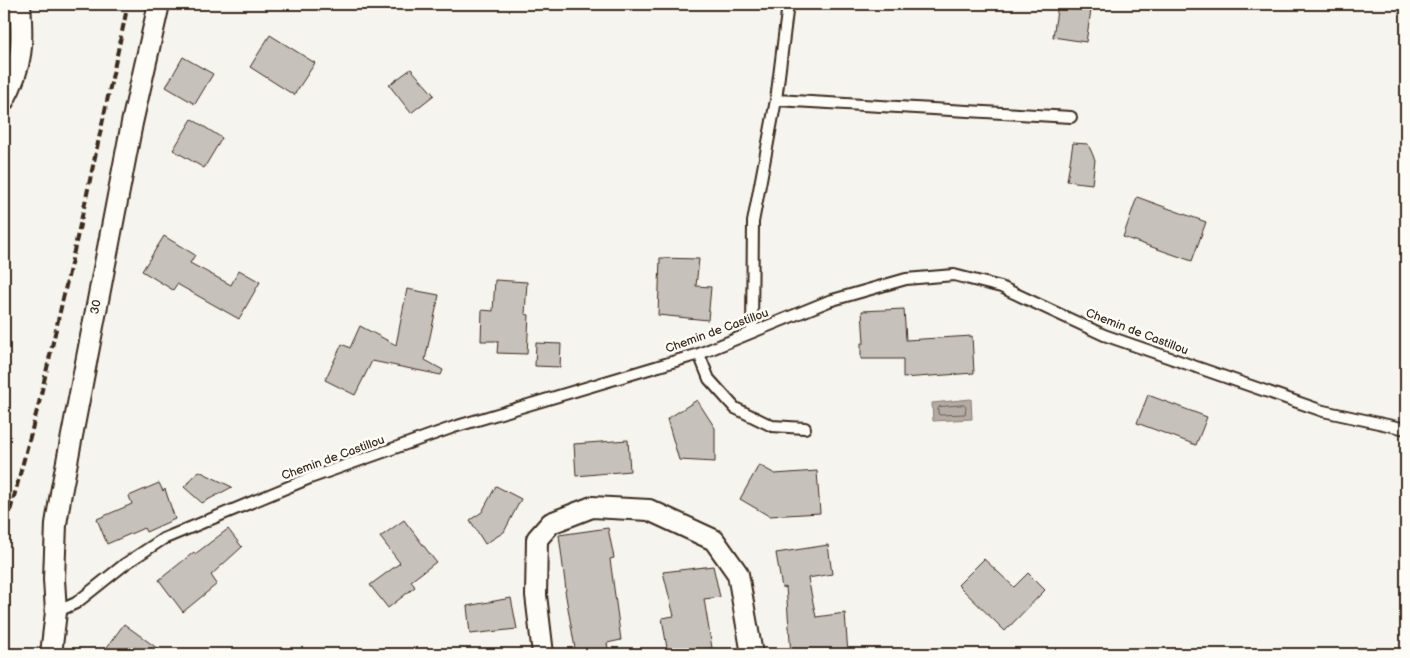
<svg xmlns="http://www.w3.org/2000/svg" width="1410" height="658" font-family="'Balsamiq Sans',sans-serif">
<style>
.water{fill:#b4aca4;stroke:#84786e}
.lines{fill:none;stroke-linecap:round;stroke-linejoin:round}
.shore{stroke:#6b5e54;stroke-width:1}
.building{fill:#c7c1bb;stroke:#3b2a1e}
.service-casing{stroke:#3b2a1e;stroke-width:14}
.minor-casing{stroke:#3b2a1e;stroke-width:24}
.service{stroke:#fdfcf7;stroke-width:10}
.minor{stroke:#fdfcf7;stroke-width:20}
.rail{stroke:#3b2a1e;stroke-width:4;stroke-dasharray:8 4;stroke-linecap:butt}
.labels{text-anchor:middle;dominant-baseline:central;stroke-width:5;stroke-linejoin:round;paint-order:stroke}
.street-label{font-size:12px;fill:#3b2a1e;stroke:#fdfcf7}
</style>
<rect width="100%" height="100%" fill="#f5f4ee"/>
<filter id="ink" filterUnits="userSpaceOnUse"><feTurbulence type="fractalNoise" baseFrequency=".02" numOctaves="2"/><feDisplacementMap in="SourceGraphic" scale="10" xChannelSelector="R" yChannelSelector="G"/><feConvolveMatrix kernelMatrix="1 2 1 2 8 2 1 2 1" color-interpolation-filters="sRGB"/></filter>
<g filter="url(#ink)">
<!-- water -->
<path class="water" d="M 971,399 L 972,419 L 933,421 L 932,403 Z"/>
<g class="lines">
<!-- shore -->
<path class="shore" d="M 964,405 L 966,407 L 965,414 L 940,415 L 938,414 L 938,409 L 939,407 Z"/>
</g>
<!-- building -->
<path class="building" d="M 1058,4 L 1092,4 L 1086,42 L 1053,37 Z
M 270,35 L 315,63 L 294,95 L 250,67 Z
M 183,57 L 213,74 L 195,104 L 166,87 Z
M 411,69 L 434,95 L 411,113 L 389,85 Z
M 192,119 L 222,138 L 204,168 L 173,150 Z
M 1073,143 L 1088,144 L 1095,160 L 1092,184 L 1067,181 Z
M 1137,197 L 1206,222 L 1192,261 L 1123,237 Z
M 164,236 L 195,255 L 190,263 L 231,285 L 239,270 L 260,282 L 239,319 L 177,284 L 173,290 L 142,271 Z
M 660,258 L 699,259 L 696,286 L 711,287 L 708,320 L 658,315 Z
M 495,280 L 527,282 L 525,314 L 529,315 L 527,354 L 497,353 L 498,341 L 481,341 L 482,310 L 493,311 Z
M 407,289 L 439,295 L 425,360 L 443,370 L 441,375 L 372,361 L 355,395 L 325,380 L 342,344 L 350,348 L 360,326 L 396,345 Z
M 904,309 L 906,340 L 972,336 L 974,373 L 903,378 L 903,359 L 861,359 L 861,343 L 864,343 L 862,311 Z
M 536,343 L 561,344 L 560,367 L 535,366 Z
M 1148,395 L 1207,417 L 1196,445 L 1137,423 Z
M 697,400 L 715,428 L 715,462 L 679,460 L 667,419 Z
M 628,440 L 630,471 L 576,476 L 574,444 Z
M 759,465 L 775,474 L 817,471 L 820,513 L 769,516 L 740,499 Z
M 199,471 L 232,487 L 202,503 L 184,487 Z
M 159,483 L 163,491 L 165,489 L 175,519 L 146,532 L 144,528 L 107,544 L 97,519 L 132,504 L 129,496 Z
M 496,486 L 521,499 L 504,532 L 485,544 L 470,520 L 482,512 Z
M 404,520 L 436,562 L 411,581 L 415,587 L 388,608 L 370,585 L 400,563 L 380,537 Z
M 608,528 L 614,558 L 610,559 L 621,640 L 607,643 L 609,654 L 576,654 L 565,591 L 566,590 L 559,535 Z
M 228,529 L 242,547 L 211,575 L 217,584 L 183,612 L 159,580 L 194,552 L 195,554 Z
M 828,545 L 832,574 L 808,578 L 816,617 L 845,613 L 848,654 L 791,654 L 786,587 L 782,588 L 776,553 Z
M 984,559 L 1014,587 L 1028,573 L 1045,590 L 1005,631 L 958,585 Z
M 713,566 L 720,597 L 704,599 L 712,648 L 668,654 L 662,618 L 674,616 L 663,572 Z
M 511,598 L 517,629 L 470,634 L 467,606 Z
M 124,624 L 165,654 L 102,654 Z"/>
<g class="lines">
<!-- service casing -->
<g class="service-casing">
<path id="service" d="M 776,100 L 1071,117
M 752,332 L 753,222 L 776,100 L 788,4
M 699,354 L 709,379 L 735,408 L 772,426 L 805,428
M 56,612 L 76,603 L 125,564 L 163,539 L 310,478 L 454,427 L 699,354 L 829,301 L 906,279 L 954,275 L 1001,287 L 1104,335 L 1323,411 L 1406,429"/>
</g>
<!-- minor casing -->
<g class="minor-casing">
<path id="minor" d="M 4,100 C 23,65 23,43 20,4
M 51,654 L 56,612 L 54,579 L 56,524 L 61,493 L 132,123 L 159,4
M 543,654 L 536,595 L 537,539 L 551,523 L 592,507 L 649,510 L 714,540 L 738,574 L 752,654"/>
</g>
<!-- service -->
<use href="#service" class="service"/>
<!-- minor -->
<use href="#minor" class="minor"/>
<!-- rail -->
<path class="rail" d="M 4,534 L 39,403 L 85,203 L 128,4"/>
</g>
</g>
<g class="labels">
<!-- street labels -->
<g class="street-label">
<text transform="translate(96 307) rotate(-79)">30</text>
<text transform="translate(717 331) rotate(-20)">Chemin de Castillou</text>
<text transform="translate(1137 332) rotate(21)">Chemin de Castillou</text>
<text transform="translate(333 458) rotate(-20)">Chemin de Castillou</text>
</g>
</g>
<!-- margin -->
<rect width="1410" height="658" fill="none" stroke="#fdfcf7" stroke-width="20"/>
<rect x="10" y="10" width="1390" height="638" fill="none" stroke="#3b2a1e" stroke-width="2" filter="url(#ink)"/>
</svg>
